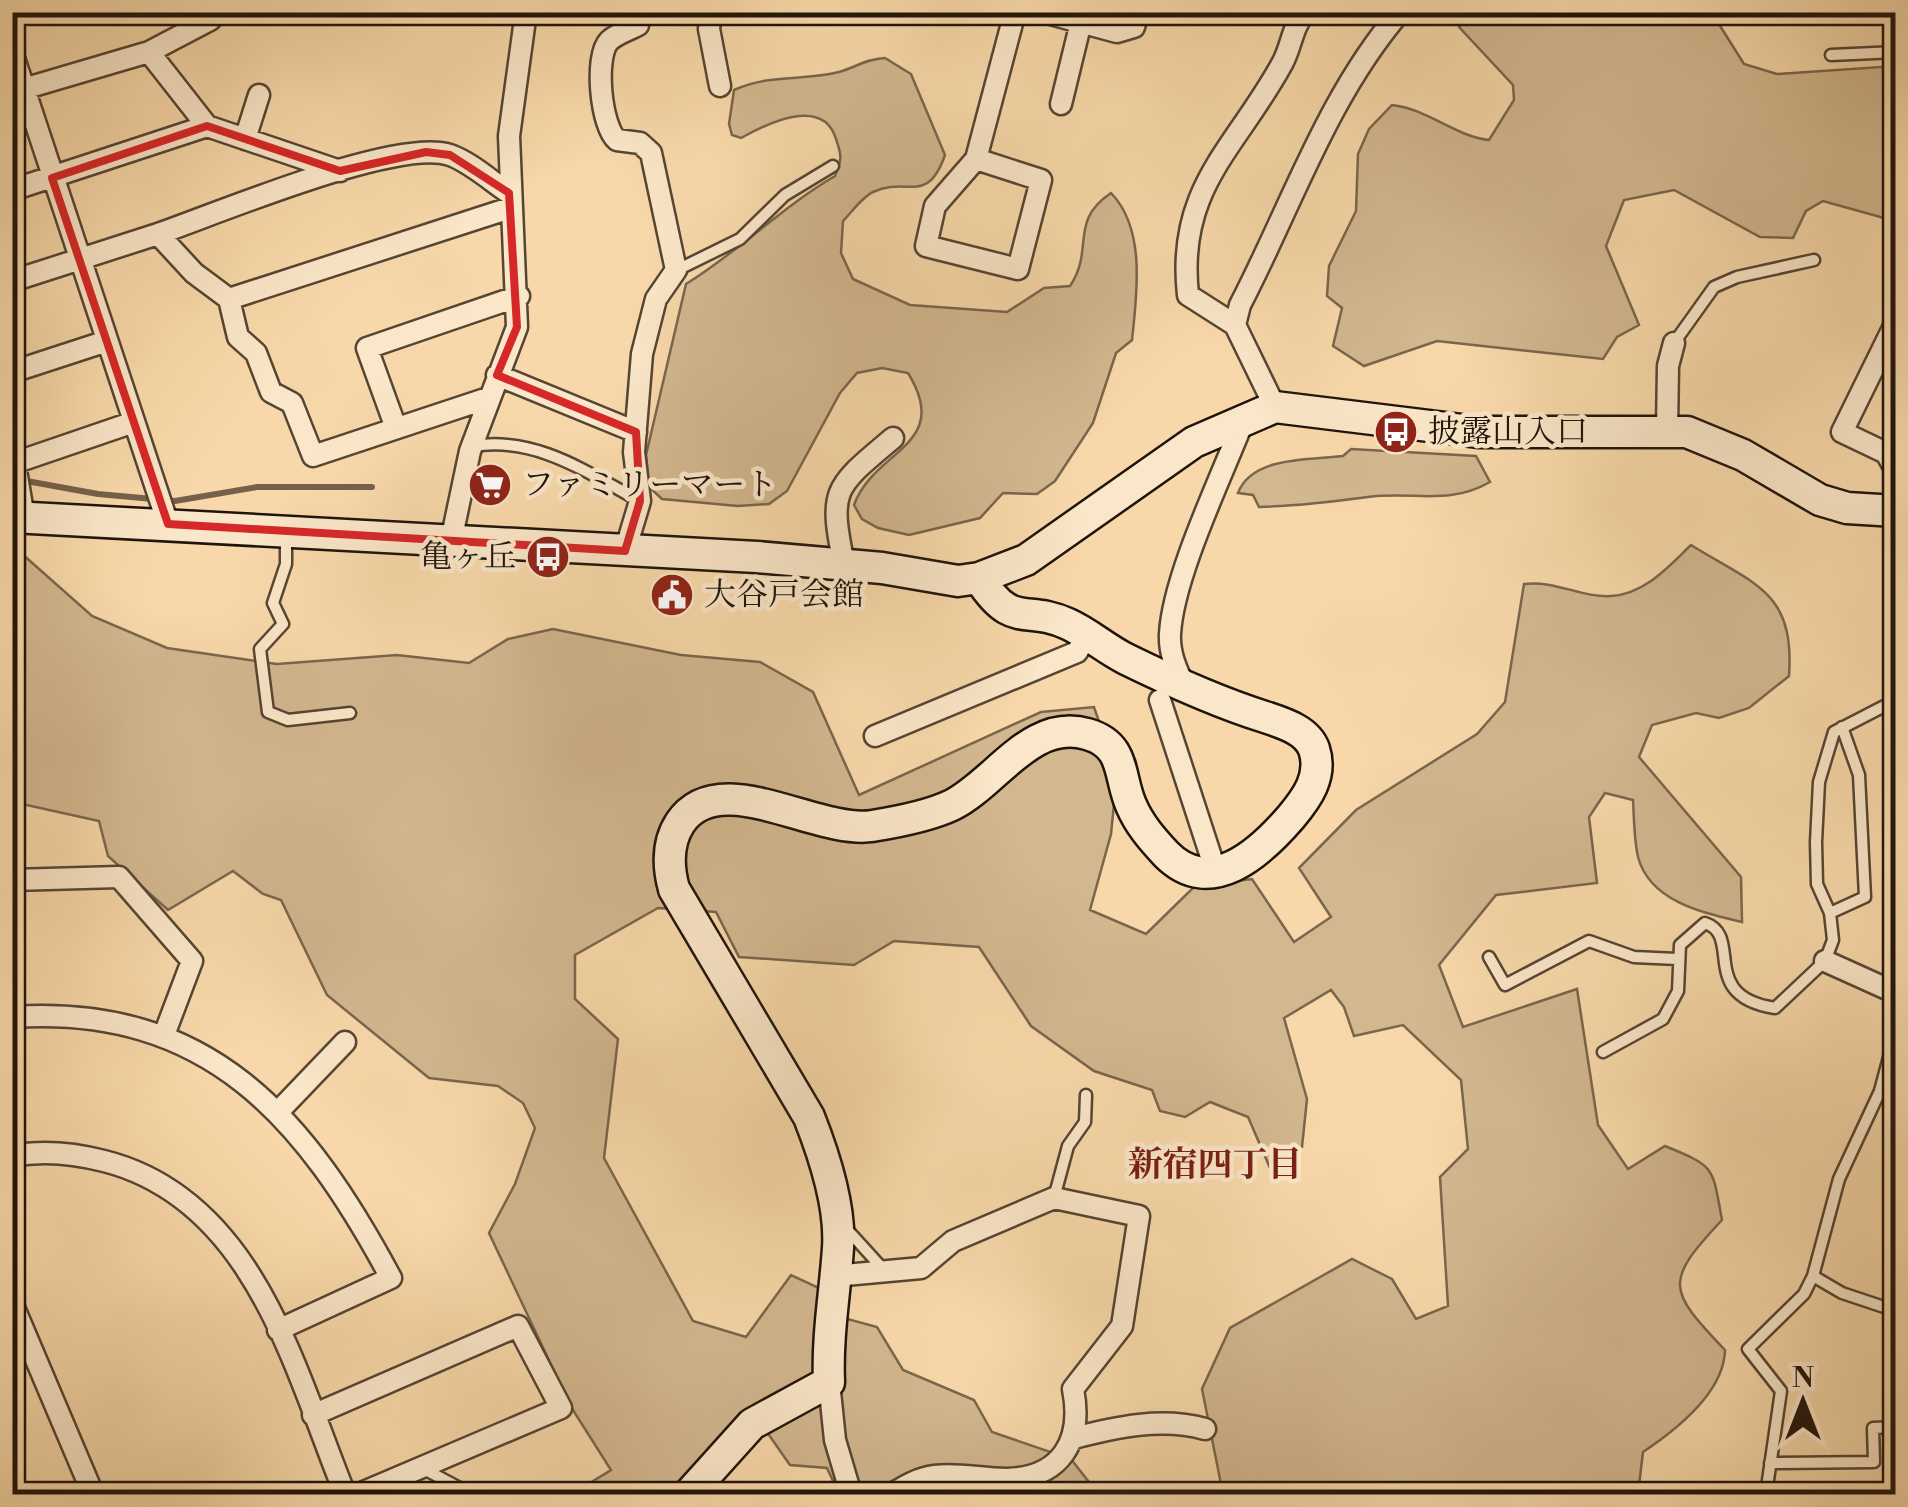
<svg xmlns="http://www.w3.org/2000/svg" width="1908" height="1507" font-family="'Libre Bodoni','Noto Serif JP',serif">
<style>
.green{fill:#d3b78f;stroke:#79664d;stroke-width:2.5}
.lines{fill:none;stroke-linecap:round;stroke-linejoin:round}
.stream{stroke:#75614a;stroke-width:6}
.lane-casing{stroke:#554533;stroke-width:15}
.street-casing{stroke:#554533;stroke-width:25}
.secondary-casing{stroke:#1f140b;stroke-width:35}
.lane{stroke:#fae6c8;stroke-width:10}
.street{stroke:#fae6c8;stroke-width:20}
.secondary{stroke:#fae6c8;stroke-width:30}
.marked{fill:none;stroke:#d62828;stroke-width:8;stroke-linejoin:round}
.labels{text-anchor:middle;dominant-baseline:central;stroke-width:9;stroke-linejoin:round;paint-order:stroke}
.poi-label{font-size:32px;fill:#1f140b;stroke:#fae6c8;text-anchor:start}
.neighbourhood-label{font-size:35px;font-weight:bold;fill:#7a1f14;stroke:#fae6c8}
</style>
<rect width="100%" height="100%" fill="#f8d8aa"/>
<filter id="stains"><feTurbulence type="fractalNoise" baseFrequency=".002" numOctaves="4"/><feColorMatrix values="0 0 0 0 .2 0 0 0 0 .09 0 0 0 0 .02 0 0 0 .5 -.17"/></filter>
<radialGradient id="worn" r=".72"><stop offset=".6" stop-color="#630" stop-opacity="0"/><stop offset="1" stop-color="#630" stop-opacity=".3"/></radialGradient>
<!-- green -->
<path class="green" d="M 1472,12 L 1720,13 L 1717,21 L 1744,64 L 1777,74 L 1895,66 L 1895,221 L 1823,201 L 1806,211 L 1793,238 L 1760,237 L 1674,190 L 1624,200 L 1606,246 L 1639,325 L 1617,337 L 1603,359 L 1437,341 L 1364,366 L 1333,346 L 1342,308 L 1327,296 L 1329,266 L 1356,211 L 1358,154 L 1369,129 L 1392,105 C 1428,109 1454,136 1489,140 L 1514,100 L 1513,85 L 1459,27 Z
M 885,58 L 911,74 L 945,155 C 927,206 908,176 873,192 C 862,197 851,213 843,221 L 841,253 L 853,279 L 910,305 L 1007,312 L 1044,288 L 1070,286 C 1095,249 1068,222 1111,193 C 1146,229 1137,293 1132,340 L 1116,353 L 1093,423 L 1055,481 L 1037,494 L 1003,493 L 980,518 L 909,535 L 878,528 L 862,519 L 854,505 C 874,449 953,446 908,373 L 882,368 L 857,373 L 840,393 L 787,491 L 769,504 L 738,506 L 662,499 L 649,487 L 646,455 L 686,284 C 741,250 779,209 835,176 C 842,159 842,156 836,139 C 823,96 768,123 741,138 L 732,135 L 729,124 L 734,90 C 768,74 804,81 839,72 C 856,67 866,59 885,58 Z
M 1351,449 L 1476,456 L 1490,482 C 1448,506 1414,491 1368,497 C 1331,502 1297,506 1259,507 L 1253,495 L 1238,493 C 1252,456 1310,460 1343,456 Z
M 12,545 L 92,616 L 167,648 L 277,664 L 397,655 L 469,663 L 508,639 L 553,629 L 681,655 L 760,662 L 813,692 L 859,795 L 1041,712 L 1094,707 L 1117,774 L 1111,834 L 1090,910 L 1146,934 L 1195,886 L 1252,879 L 1294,942 L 1331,917 L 1299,868 L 1356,810 L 1477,734 L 1505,702 L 1524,584 C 1555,580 1582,598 1611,596 C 1645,594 1669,566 1691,545 C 1755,585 1795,591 1789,676 L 1749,708 L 1719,718 L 1696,713 L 1652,725 L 1639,757 L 1741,877 L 1742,922 C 1704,913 1650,902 1638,857 C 1634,839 1634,818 1633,800 L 1605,793 L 1589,817 L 1597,883 L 1496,895 L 1439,965 L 1463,1027 L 1577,989 L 1598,1125 L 1628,1169 L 1665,1146 C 1716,1167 1712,1166 1722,1220 C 1664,1282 1667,1289 1725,1350 C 1724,1392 1676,1430 1643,1452 L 1638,1494 L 1223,1494 L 1202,1389 L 1230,1328 L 1352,1259 L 1392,1279 L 1416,1319 L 1448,1306 L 1440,1177 L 1468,1149 L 1461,1080 L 1403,1025 L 1354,1036 L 1344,1007 L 1331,990 L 1284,1018 L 1307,1099 L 1302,1147 L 1270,1168 L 1248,1117 L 1210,1102 L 1185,1117 L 1160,1111 L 1152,1090 L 1094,1071 L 1031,1026 L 979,947 L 894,941 L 854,965 L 739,957 L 716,912 L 658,908 L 575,955 L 575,999 L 618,1039 L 604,1158 L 693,1321 L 746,1337 L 791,1275 L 819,1288 L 840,1317 L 877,1327 L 903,1370 L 974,1400 L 992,1432 L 1071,1459 L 1096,1491 L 1125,1494 L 839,1494 L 827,1468 L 790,1465 L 769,1435 L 745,1414 L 667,1494 L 572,1494 L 611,1470 L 571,1407 L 489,1233 L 515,1184 L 535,1128 L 523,1103 L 498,1086 L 429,1078 L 327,995 L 281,900 L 263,894 L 233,871 L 168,910 L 108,856 L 99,821 L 13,802 Z"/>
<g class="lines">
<!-- stream -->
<path class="stream" d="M 21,480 L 98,494 L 175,501 L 257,487 L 372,487"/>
<!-- lane casing -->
<g class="lane-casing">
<path id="lane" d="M 1831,55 L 1896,52
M 677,270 L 740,239 L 785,195 L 833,166
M 1674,343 L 1714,287 L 1737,277 L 1814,260
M 473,446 C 536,436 586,472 640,501
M 286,538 L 286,564 L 273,603 L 283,624 L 260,649 L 268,712 L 288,720 L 350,713
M 1830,913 L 1865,897 L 1859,775 L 1842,727
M 1489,957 L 1505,985 L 1589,941 L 1634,957 L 1677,959
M 1603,1052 L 1663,1019 L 1678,991 L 1680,945 L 1705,923 C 1744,936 1697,996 1775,1008 L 1825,961 L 1833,940 L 1830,913 L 1817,884 L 1816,842 L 1819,782 L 1834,732 L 1896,700
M 1054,1198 L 1068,1146 L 1085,1122 L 1086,1095
M 844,1226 L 883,1269
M 1813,1276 L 1842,1293 L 1896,1311
M 1770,1463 L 1874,1462 L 1873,1428 L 1896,1427
M 424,1469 L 471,1494
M 1766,1494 L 1781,1391 L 1748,1349 L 1804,1294 L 1813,1276 L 1839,1179 L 1880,1091 L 1893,1042 L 1893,993"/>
</g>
<!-- street casing -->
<g class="street-casing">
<path id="street" d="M 711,12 L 709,29 L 720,86
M 1043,12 L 1117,32 L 1134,27 L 1138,12
M 885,13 L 885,12
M 12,52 L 168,524
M 149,52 L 207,126 L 340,171
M 13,92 L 149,52 L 210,20 L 210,12
M 1061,104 L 1081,22
M 245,139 L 259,95
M 976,159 L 1041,180 L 1018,269 L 926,246 L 935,206 L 976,159 L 1015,12
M 12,190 L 207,126
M 158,234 C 216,214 398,137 450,155 C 470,162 491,181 509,193
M 12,281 L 158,234 L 194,273 L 229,299 L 238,337 L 256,353 L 271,392 L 292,403 L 313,456 L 488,398
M 229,299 L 510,208
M 1896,322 L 1842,432 L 1886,453 L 1896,471
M 1235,325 L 1188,295 C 1176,187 1236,149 1283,62 C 1292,44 1292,28 1305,12
M 12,372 L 107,341
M 497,375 L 636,432
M 1275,407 L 1235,325 L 1240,305 C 1291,207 1327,97 1400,12
M 396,428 L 367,348 L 519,296
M 1667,429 L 1668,366 L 1674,343
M 13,452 L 24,518
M 17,462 L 134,422
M 451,541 L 470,451 L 517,327 L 509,136 L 526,12
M 625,551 L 640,501 L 634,452 L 642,354 L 656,299 L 676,270 L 651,153 L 640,143 L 617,140 C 601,127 594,57 609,41 C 616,34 629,30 638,25 L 640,12
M 844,564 C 828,488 835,487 893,438
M 1185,686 C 1176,670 1169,652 1170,634 C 1173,576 1222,476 1244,419
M 1160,700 L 1216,872
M 875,736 L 1077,652 L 1087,636
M 12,880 L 119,877 L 192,961 L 164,1035
M 1825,961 L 1896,993
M 12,1017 C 209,1004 305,1118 391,1278 L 278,1330
M 277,1113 L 345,1042
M 12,1156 C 43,1150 73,1153 104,1161 C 254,1199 294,1368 345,1494
M 834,1276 L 921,1268 L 953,1241 L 1054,1198 L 1139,1216 L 1122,1326 L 1073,1389 C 1083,1440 1062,1478 1006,1479 C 982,1479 958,1473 935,1476 C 918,1478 905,1486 892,1494
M 12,1303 L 93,1494
M 829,1382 L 835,1440 L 851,1494
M 313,1415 L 518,1326 L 561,1408 L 359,1494
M 1074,1438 C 1116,1427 1162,1417 1205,1429"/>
</g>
<!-- secondary casing -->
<g class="secondary-casing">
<path id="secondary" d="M 12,517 L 757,557 L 882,568 L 958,581 L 979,578 L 1026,560 L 1194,442 L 1275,407 L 1478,432 L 1687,432 L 1743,455 L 1820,500 L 1847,508 L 1896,511
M 689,1494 L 752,1424 L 829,1382 C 827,1335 835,1293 838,1248 C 841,1206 824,1155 809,1117 L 674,889 C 668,867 667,843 680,823 C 719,765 815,834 872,826 C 897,822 929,816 952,805 C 996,783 1031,718 1087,734 C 1126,745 1118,775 1131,805 C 1139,824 1152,839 1166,854 C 1210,899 1260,853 1291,817 C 1307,798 1323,776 1314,749 C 1307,730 1283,723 1265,717 C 1217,702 1171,681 1126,659 C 1106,649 1088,633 1068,624 C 1025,604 1013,631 979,578"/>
</g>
<!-- lane -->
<use href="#lane" class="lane"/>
<!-- street -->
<use href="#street" class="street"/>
<!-- secondary -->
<use href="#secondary" class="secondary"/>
</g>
<!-- marked area -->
<path class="marked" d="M 207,126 L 340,171 L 426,152 L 450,155 L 509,193 L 517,327 L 497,375 L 636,432 L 640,501 L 625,551 L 168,524 L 52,178 Z"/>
<!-- icons -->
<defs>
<g id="bus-disc" transform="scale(2.25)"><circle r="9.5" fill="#8f2418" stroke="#fae6c8"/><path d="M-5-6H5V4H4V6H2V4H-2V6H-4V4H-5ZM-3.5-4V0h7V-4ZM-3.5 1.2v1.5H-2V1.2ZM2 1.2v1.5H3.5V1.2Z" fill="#fff"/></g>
<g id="supermarket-disc" transform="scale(2.25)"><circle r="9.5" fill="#8f2418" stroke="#fae6c8"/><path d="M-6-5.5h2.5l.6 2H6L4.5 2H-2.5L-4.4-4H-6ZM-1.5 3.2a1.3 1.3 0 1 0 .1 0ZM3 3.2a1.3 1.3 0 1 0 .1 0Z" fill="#fff"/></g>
<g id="civic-disc" transform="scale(2.25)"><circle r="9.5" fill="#8f2418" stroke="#fae6c8"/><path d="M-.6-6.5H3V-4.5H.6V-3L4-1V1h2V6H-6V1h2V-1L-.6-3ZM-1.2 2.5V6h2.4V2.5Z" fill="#fff"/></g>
</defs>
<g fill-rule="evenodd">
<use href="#bus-disc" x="1396" y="432"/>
<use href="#supermarket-disc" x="490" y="485"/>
<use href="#bus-disc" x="548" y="557"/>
<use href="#civic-disc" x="672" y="595"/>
</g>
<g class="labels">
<!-- poi labels -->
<g class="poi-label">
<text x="1428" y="432">披露山入口</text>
<text x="522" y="485">ファミリーマート</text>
<text x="516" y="557" text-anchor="end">亀ヶ丘</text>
<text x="704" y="595">大谷戸会館</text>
</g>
<!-- neighbourhood labels -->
<g class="neighbourhood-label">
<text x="1215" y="1165">新宿四丁目</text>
</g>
</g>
<!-- margin -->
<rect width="1908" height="1507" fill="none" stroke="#f8d8aa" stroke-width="50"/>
<rect x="15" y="15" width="1878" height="1477" fill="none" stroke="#1f140b" stroke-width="5"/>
<rect x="25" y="25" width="1858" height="1457" fill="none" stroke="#1f140b" stroke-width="2.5"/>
<!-- north arrow -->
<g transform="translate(1803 1402)" stroke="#fae6c8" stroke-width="8" paint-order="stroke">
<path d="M0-8L18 38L0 25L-18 38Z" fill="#1f140b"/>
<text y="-15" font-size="28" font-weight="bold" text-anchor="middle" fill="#1f140b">N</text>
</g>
<rect width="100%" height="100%" filter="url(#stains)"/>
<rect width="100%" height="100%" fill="url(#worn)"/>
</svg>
